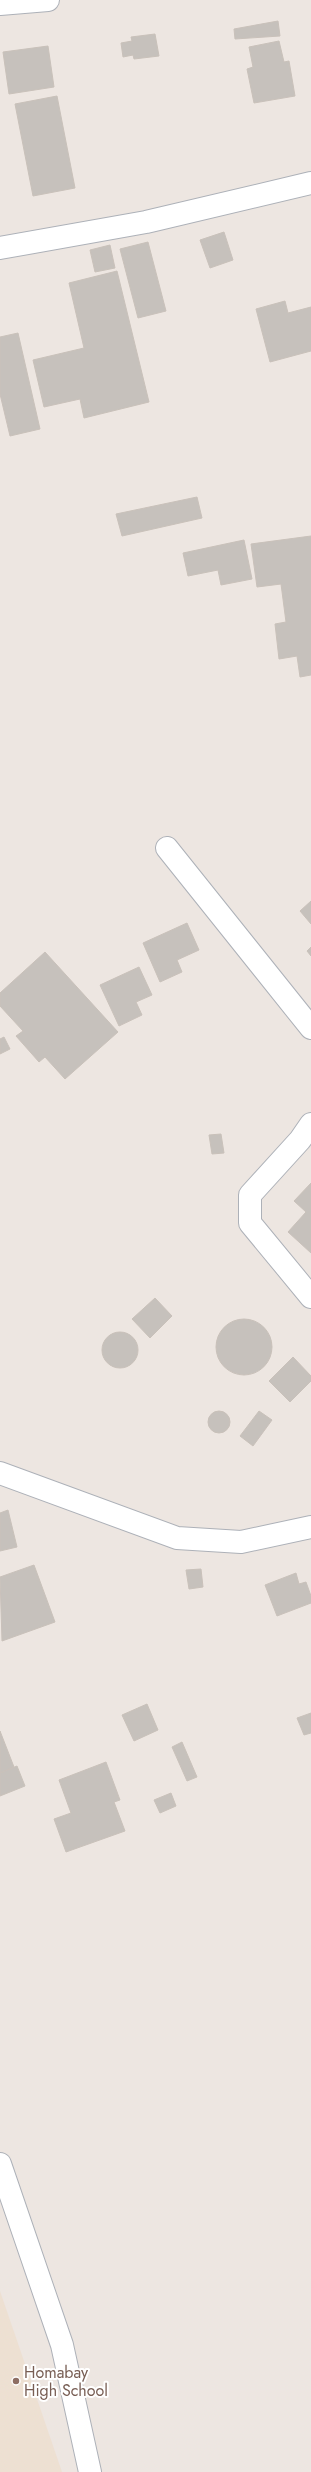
<svg xmlns="http://www.w3.org/2000/svg" width="311" height="2472" font-family="Jost,sans-serif">
<style>
.education{fill:#ede0d2}
.building{fill:#c6c1bc;stroke:#c9c1ba}
.lines{fill:none;stroke-linecap:round;stroke-linejoin:round}
.minor-casing{stroke:#adb1b8;stroke-width:24}
.minor{stroke:#fff;stroke-width:22}
.education-dot{fill:#8d6e63;stroke:#fff;stroke-width:1.5}
.labels{text-anchor:middle;dominant-baseline:central;stroke-width:4;stroke-linejoin:round;paint-order:stroke}
.education-label{font-size:16px;fill:#785e54;stroke:#fff;text-anchor:start}
</style>
<rect width="100%" height="100%" fill="#ede6e1"/>
<!-- education -->
<path class="education" d="M 0,2291 L 62,2472 L 0,2472 Z"/>
<!-- building -->
<path class="building" d="M 278,21 L 280,36 L 235,39 L 234,29 Z
M 155,34 L 159,56 L 134,59 L 133,55 L 123,57 L 121,43 L 132,41 L 131,37 Z
M 279,41 L 284,62 L 289,61 L 295,96 L 254,103 L 247,69 L 253,67 L 249,47 Z
M 48,46 L 54,87 L 9,94 L 3,52 Z
M 57,96 L 75,188 L 33,196 L 15,104 Z
M 224,232 L 233,260 L 210,268 L 200,240 Z
M 148,242 L 166,311 L 138,318 L 120,249 Z
M 110,245 L 115,268 L 95,272 L 90,250 Z
M 117,271 L 149,402 L 84,418 L 80,399 L 44,407 L 33,360 L 84,348 L 69,283 Z
M 285,301 L 288,313 L 311,307 L 311,351 L 270,362 L 256,309 Z
M 18,333 L 40,429 L 10,436 L 0,394 L 0,337 Z
M 197,497 L 202,518 L 122,536 L 116,514 Z
M 311,536 L 311,675 L 300,677 L 297,656 L 279,659 L 275,624 L 286,622 L 281,584 L 257,587 L 251,544 Z
M 244,540 L 252,579 L 221,585 L 218,570 L 188,576 L 183,553 Z
M 311,901 L 311,924 L 300,911 Z
M 187,923 L 199,950 L 177,960 L 182,972 L 160,982 L 143,943 Z
M 311,947 L 311,956 L 307,951 Z
M 45,952 L 118,1032 L 65,1079 L 45,1057 L 39,1062 L 16,1036 L 23,1031 L 0,1006 L 0,993 Z
M 139,967 L 152,995 L 136,1002 L 142,1015 L 119,1026 L 100,985 Z
M 4,1037 L 10,1049 L 0,1054 L 0,1039 Z
M 221,1134 L 224,1153 L 212,1154 L 209,1135 Z
M 311,1183 L 311,1253 L 288,1232 L 306,1212 L 294,1201 Z
M 155,1298 L 172,1316 L 150,1338 L 132,1319 Z
M216 1347a28 28 0 1 1 56 0a28 28 0 1 1-56 0Z
M102 1350a18 18 0 1 1 36 0a18 18 0 1 1-36 0Z
M 293,1357 L 311,1376 L 311,1381 L 290,1402 L 269,1381 Z
M 259,1411 L 272,1420 L 253,1446 L 240,1436 Z
M208 1422a11 11 0 1 1 22 0a11 11 0 1 1-22 0Z
M 8,1510 L 17,1547 L 0,1551 L 0,1513 Z
M 34,1565 L 55,1622 L 2,1641 L 0,1577 Z
M 201,1569 L 203,1587 L 189,1589 L 186,1570 Z
M 296,1573 L 299,1584 L 306,1582 L 311,1596 L 311,1603 L 277,1616 L 265,1585 Z
M 147,1704 L 158,1730 L 134,1741 L 122,1715 Z
M 311,1713 L 311,1733 L 304,1735 L 297,1718 Z
M 0,1731 L 14,1767 L 0,1773 Z
M 182,1742 L 197,1777 L 187,1781 L 172,1747 Z
M 106,1762 L 120,1800 L 114,1802 L 125,1831 L 66,1852 L 54,1819 L 71,1813 L 59,1780 Z
M 17,1766 L 25,1786 L 0,1796 L 0,1773 Z
M 171,1793 L 176,1806 L 160,1813 L 154,1800 Z"/>
<g class="lines">
<!-- minor casing -->
<g class="minor-casing">
<path id="minor" d="M 0,4 L 48,0
M 0,248 L 146,222 L 311,183
M 167,848 L 311,1028
M 311,1124 L 300,1140 L 250,1195 L 250,1223 L 311,1297
M 0,1473 L 177,1538 L 241,1542 L 311,1527
M 0,2164 L 62,2345 L 90,2472"/>
</g>
<!-- minor -->
<use href="#minor" class="minor"/>
</g>
<!-- markers -->
<circle class="education-dot" cx="16" cy="2381" r="4"/>
<g class="labels">
<!-- education labels -->
<g class="education-label">
<text x="24" y="2372">Homabay<tspan x="24" dy="18">High School</tspan></text>
</g>
</g>
</svg>
